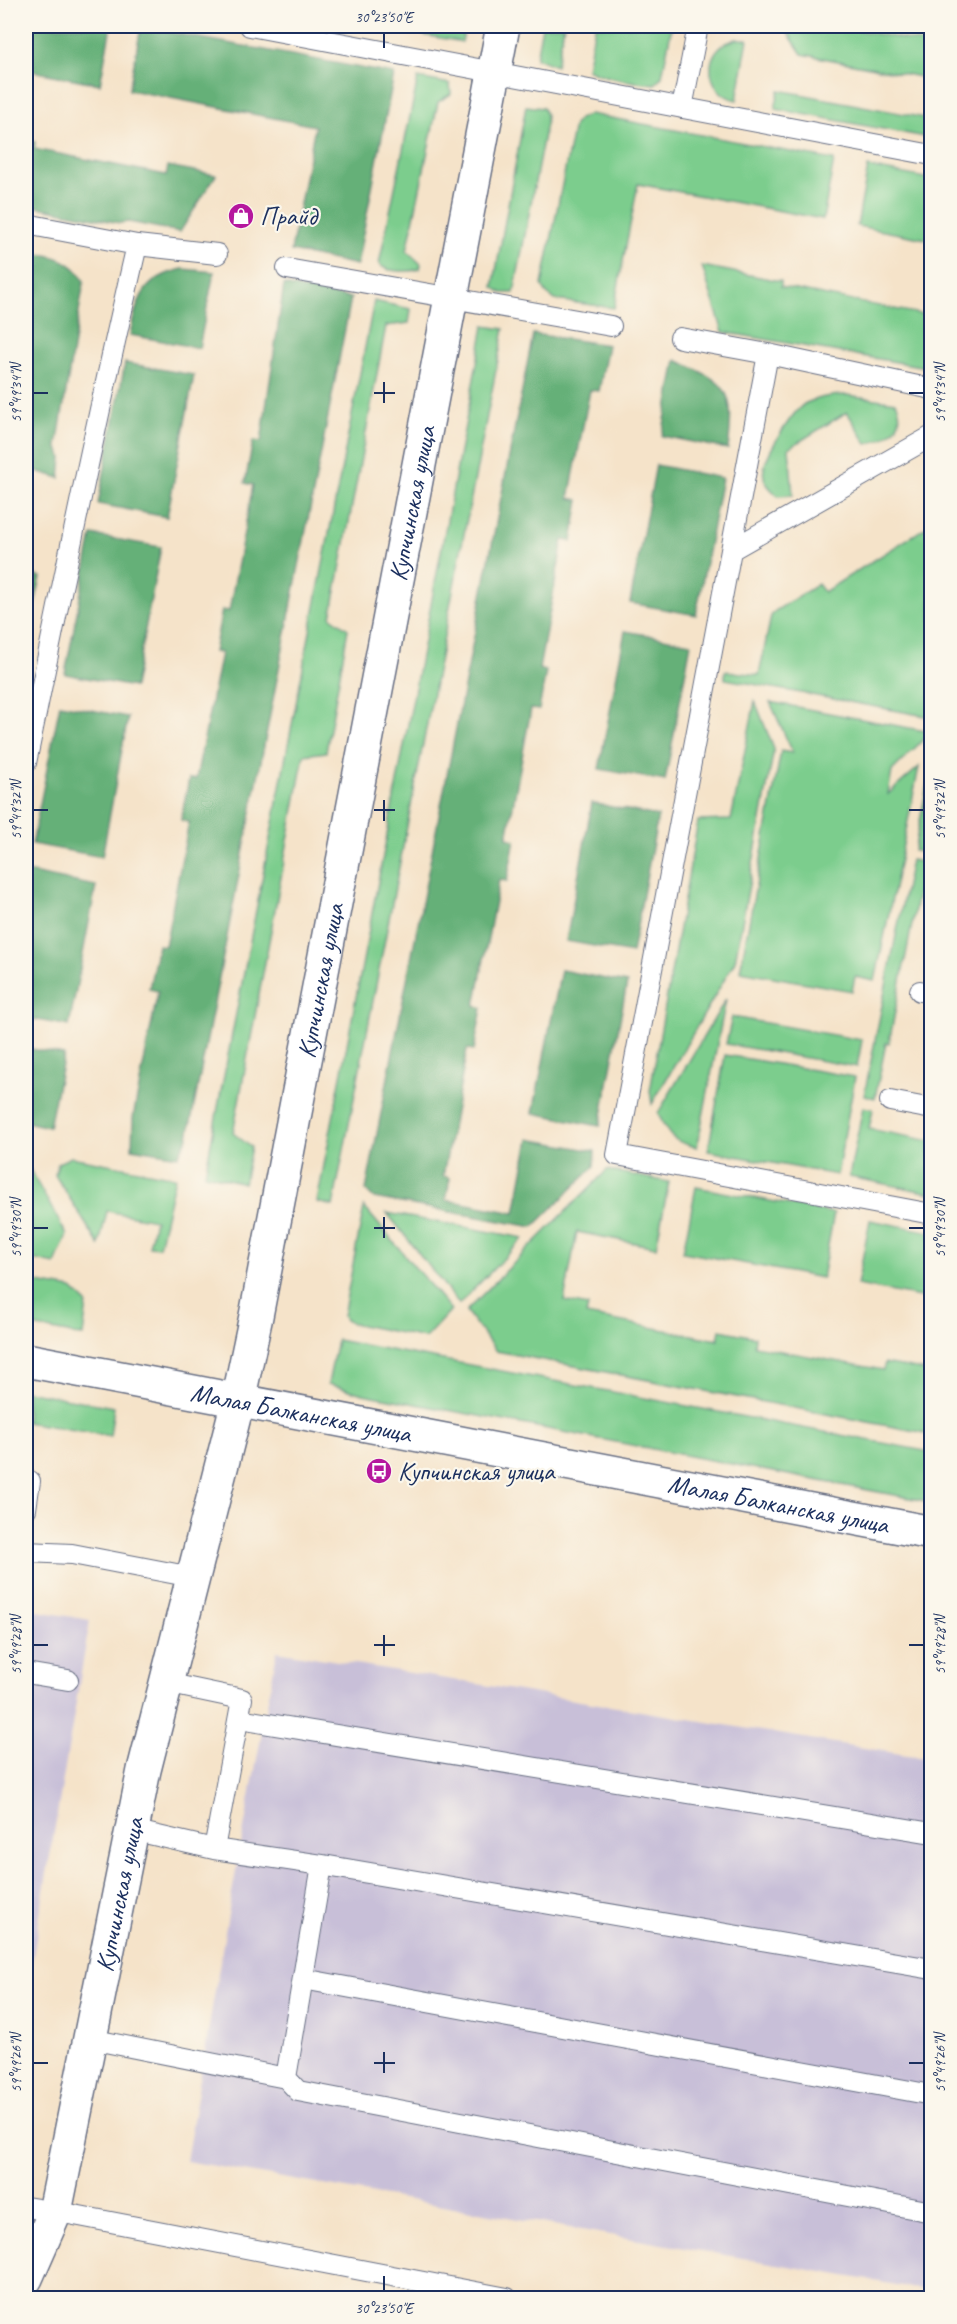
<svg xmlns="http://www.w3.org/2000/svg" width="957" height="2324" font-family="Caveat,sans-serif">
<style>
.industrial{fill:#c8bfd8}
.green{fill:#7ccd8d;stroke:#4c7e76;stroke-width:1.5}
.forest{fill:#65b078;stroke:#40706b;stroke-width:1.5}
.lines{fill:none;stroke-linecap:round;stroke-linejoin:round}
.lane-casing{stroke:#676e83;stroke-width:22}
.street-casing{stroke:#676e83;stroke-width:36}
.lane{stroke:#fff;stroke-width:20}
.street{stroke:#fff;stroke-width:33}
.ticks{fill:none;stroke:#1b2f5e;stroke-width:2}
.labels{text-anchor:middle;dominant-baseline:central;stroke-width:4.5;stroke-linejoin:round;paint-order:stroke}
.poi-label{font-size:26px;fill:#1b2f5e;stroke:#fbf7ec;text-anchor:start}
.street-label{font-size:26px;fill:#1b2f5e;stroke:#fbf7ec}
.neatline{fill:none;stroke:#1b2f5e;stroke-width:2}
.ticks-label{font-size:15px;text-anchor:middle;fill:#1b2f5e}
</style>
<rect width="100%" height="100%" fill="#fbf7ec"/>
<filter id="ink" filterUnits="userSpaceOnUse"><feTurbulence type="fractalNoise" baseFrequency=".0167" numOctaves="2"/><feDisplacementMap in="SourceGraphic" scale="12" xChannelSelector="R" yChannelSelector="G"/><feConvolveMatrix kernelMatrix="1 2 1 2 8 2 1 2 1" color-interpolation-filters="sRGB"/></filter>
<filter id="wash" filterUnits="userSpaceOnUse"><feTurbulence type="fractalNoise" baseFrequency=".008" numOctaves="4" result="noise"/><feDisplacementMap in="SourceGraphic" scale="24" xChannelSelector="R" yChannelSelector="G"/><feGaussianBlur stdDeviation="1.35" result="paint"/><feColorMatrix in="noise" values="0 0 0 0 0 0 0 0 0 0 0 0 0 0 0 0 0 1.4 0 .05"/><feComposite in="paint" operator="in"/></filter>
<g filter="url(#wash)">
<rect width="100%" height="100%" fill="#f5e3c9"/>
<!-- industrial -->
<path class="industrial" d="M 26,1609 L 90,1620 L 26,1997 Z
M 277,1651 L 931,1759 L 931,2291 L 186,2161 L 229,1909 Z"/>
<!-- green -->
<path class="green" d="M 425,26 L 459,26 L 464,32 L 462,42 L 423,35 Z
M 542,26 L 564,26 L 556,66 L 536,58 Z
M 595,26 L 672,26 L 662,76 L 655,84 C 632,82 607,79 587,69 Z
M 789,26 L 837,26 L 931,44 L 926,78 L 802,54 L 788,33 Z
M 736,39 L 748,39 L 737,100 C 713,96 702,66 719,48 C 723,43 730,42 736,39 Z
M 418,78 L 450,84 L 451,94 L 438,102 L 407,251 L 421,264 L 420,269 C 410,272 386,273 379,264 Z
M 779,90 L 931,119 L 931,138 L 775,109 Z
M 526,106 L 543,108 L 546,115 L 546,124 L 514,293 L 502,293 L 493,287 Z
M 590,114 L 834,160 L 823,219 L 638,184 L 614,308 L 555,300 L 546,293 L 542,285 L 574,125 L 579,119 Z
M 868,167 L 931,179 L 931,240 L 857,226 Z
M 702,266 L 781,281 L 781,287 L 931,316 L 931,368 L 723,332 Z
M 374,301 L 411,309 L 409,323 L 386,326 L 331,617 L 348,629 L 326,752 L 304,755 L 233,1133 L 251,1147 L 244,1183 L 205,1174 Z
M 484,326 L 504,329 L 333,1206 L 317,1202 Z
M 847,395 L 896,402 C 908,426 888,439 867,444 L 847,412 L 789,448 L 793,495 L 778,496 C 770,489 761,480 764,469 C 766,454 793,410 806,403 C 819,397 834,395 847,395 Z
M 931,524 L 931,717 L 725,679 L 725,671 L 759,675 L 771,616 L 775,611 L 818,584 L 824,592 Z
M 755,701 L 774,749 L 735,961 L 652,1104 L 650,1091 L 698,821 L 731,820 Z
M 770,702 L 931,732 L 892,771 L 888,794 L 919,767 L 875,981 L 855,977 L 852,991 L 740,971 L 781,751 L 793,753 Z
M 931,766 L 931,825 L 926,853 L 914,851 Z
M 911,860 L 924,862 L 889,1043 L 886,1043 L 875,1098 L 864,1096 Z
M 726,999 L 697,1147 C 672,1142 668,1136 658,1113 Z
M 732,1017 L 862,1040 L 857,1067 L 726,1044 Z
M 725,1055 L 855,1077 L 837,1175 L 708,1151 Z
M 863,1107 L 873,1109 L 869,1129 L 931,1141 L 931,1193 L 849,1177 Z
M 71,1157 L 175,1177 L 159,1247 L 149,1246 L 155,1220 L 107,1211 L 99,1245 L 55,1175 L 58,1163 Z
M 26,1163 L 67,1235 L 55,1264 L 26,1258 Z
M 607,1170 L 669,1182 L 656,1247 L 577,1232 L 564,1301 L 588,1306 L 586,1315 L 718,1340 L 720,1330 L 755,1337 L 754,1346 L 883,1370 L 885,1363 L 927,1371 L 926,1376 L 931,1378 L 931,1434 L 496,1351 L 466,1311 Z
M 696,1187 L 834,1213 L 822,1278 L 683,1252 Z
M 364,1207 L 451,1310 L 425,1338 L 351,1323 L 345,1320 L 343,1316 Z
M 387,1213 L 524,1238 L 459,1304 Z
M 870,1220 L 931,1232 L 931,1299 L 857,1285 Z
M 26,1281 L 72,1289 L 87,1303 L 83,1336 L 26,1325 Z
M 337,1340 L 931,1452 L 931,1502 L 363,1394 L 328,1384 Z
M 26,1391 L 114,1407 L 110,1436 L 26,1422 Z"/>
<!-- forest -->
<path class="forest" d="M 26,26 L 111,26 L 100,84 L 26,70 Z
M 141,27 L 394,74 L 357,265 L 291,251 L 315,126 L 129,90 Z
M 26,140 L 35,142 L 34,149 L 166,175 L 168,166 L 216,175 L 180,232 L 129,222 L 120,223 L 26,205 Z
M 33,254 C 53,254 74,261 84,281 L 57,446 L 62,458 L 60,478 L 26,468 L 26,256 Z
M 183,269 L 214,272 L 199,348 L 130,335 C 137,298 144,277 183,269 Z
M 284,285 L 351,298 L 188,1137 L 178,1156 L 132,1148 L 133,1118 L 158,991 L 149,989 L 158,945 L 165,946 L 189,822 L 181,820 L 189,779 L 196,779 L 221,653 L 214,652 L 222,610 L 229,611 L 253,485 L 245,483 L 253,441 L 261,442 Z
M 533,334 L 608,345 L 599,391 L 590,390 L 569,498 L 579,500 L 572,541 L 563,540 L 539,669 L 546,671 L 539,710 L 531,709 L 507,838 L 515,840 L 507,881 L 499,880 L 475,1006 L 482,1008 L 474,1050 L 467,1049 L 443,1176 L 450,1178 L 446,1200 L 515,1213 L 529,1139 L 595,1151 L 594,1167 L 533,1227 L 374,1198 L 366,1190 Z
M 676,360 C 730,384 735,390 728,449 L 662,436 Z
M 125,363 L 194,375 L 167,517 L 98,504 Z
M 656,465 L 722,478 L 696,615 L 630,603 Z
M 92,535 L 161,547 L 134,687 L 65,674 Z
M 26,573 L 41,577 L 28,633 L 26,633 Z
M 625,631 L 691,643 L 665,781 L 599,769 Z
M 60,704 L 128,717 L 102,857 L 32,844 Z
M 592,803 L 658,816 L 632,953 L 566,941 Z
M 27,872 L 96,886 L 69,1026 L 26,1018 Z
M 561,970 L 627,983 L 600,1126 L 533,1113 Z
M 26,1048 L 64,1055 L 49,1127 L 26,1122 Z"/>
</g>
<g filter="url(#ink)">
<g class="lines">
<!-- lane casing -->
<g class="lane-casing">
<path id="lane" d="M 250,26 L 932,155
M 682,108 L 698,26
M 26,224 L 137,245 L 217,254
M 287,269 L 611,326
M 680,338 L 768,354 L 932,389
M 768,354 L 617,1155 L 932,1214
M 731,550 L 932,436
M 26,763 C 61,590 97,417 137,245
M 920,991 L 932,993
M 890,1101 L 932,1109
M 26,1480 L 30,1481 L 26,1509
M 26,1552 L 72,1554 L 192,1577
M 26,1673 L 68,1680
M 239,1719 L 932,1833
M 132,1830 L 214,1849 L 242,1699 L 166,1683
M 214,1849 L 322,1865 L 932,1969
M 303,1979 L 932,2095
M 90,2039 L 286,2078 L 322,1865
M 286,2078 L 298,2091 L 932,2212
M 26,2207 L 69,2214 L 507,2298"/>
</g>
<!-- street casing -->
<g class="street-casing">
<g id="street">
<path id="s1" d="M 26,1360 L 932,1533"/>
<path id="s2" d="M 26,2278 L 55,2212 L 144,1770 L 238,1401 L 256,1316 L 503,26"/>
</g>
</g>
<!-- lane -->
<use href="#lane" class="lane"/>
<!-- street -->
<use href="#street" class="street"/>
</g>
</g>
<!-- ticks -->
<path class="ticks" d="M 384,33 L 384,48M 384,382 L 384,403M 33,393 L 48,393M 374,393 L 395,393M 909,393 L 924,393M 384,800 L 384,821M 33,810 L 48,810M 374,810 L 395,810M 909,810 L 924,810M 384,1217 L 384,1238M 33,1228 L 48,1228M 374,1228 L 395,1228M 909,1228 L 924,1228M 384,1635 L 384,1656M 33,1645 L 48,1645M 374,1645 L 395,1645M 909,1645 L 924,1645M 384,2052 L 384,2073M 33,2063 L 48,2063M 374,2063 L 395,2063M 909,2063 L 924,2063M 384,2276 L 384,2291"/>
<!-- icons -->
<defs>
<g id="shop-disc" transform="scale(1.35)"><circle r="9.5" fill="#b5179e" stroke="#fbf7ec"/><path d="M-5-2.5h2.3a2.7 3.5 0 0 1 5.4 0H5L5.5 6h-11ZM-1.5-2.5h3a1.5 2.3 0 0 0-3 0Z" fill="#fff"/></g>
<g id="bus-disc" transform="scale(1.35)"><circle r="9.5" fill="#b5179e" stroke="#fbf7ec"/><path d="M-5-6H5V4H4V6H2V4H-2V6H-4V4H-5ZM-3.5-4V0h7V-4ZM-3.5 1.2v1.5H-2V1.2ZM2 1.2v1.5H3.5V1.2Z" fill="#fff"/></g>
</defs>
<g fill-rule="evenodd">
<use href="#shop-disc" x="241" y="216"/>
<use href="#bus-disc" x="379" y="1471"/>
</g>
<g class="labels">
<!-- poi labels -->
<g class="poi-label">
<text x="260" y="216">Прайд</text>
<text x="398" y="1471">Купчинская улица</text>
</g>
<!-- street labels -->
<g class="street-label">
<text stroke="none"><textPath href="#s2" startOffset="1818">Купчинская улица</textPath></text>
<text stroke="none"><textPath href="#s2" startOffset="1332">Купчинская улица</textPath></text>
<text stroke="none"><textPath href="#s1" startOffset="280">Малая Балканская улица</textPath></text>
<text stroke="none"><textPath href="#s1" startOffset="766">Малая Балканская улица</textPath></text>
<text stroke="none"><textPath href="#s2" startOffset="396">Купчинская улица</textPath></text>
</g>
</g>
<!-- margin -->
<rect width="957" height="2324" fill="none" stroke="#fbf7ec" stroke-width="66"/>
<rect x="33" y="33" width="891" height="2258" class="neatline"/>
<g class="ticks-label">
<text x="384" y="22">30°23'50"E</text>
<text transform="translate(16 393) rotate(-90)" y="5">59°49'34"N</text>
<text transform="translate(940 393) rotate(-90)" y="5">59°49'34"N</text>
<text transform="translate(16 810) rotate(-90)" y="5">59°49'32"N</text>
<text transform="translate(940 810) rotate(-90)" y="5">59°49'32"N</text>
<text transform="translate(16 1228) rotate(-90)" y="5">59°49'30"N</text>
<text transform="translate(940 1228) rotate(-90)" y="5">59°49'30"N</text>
<text transform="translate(16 1645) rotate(-90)" y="5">59°49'28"N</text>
<text transform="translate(940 1645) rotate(-90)" y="5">59°49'28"N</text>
<text transform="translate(16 2063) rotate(-90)" y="5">59°49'26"N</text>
<text transform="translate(940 2063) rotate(-90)" y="5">59°49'26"N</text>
<text x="384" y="2313">30°23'50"E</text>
</g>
</svg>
